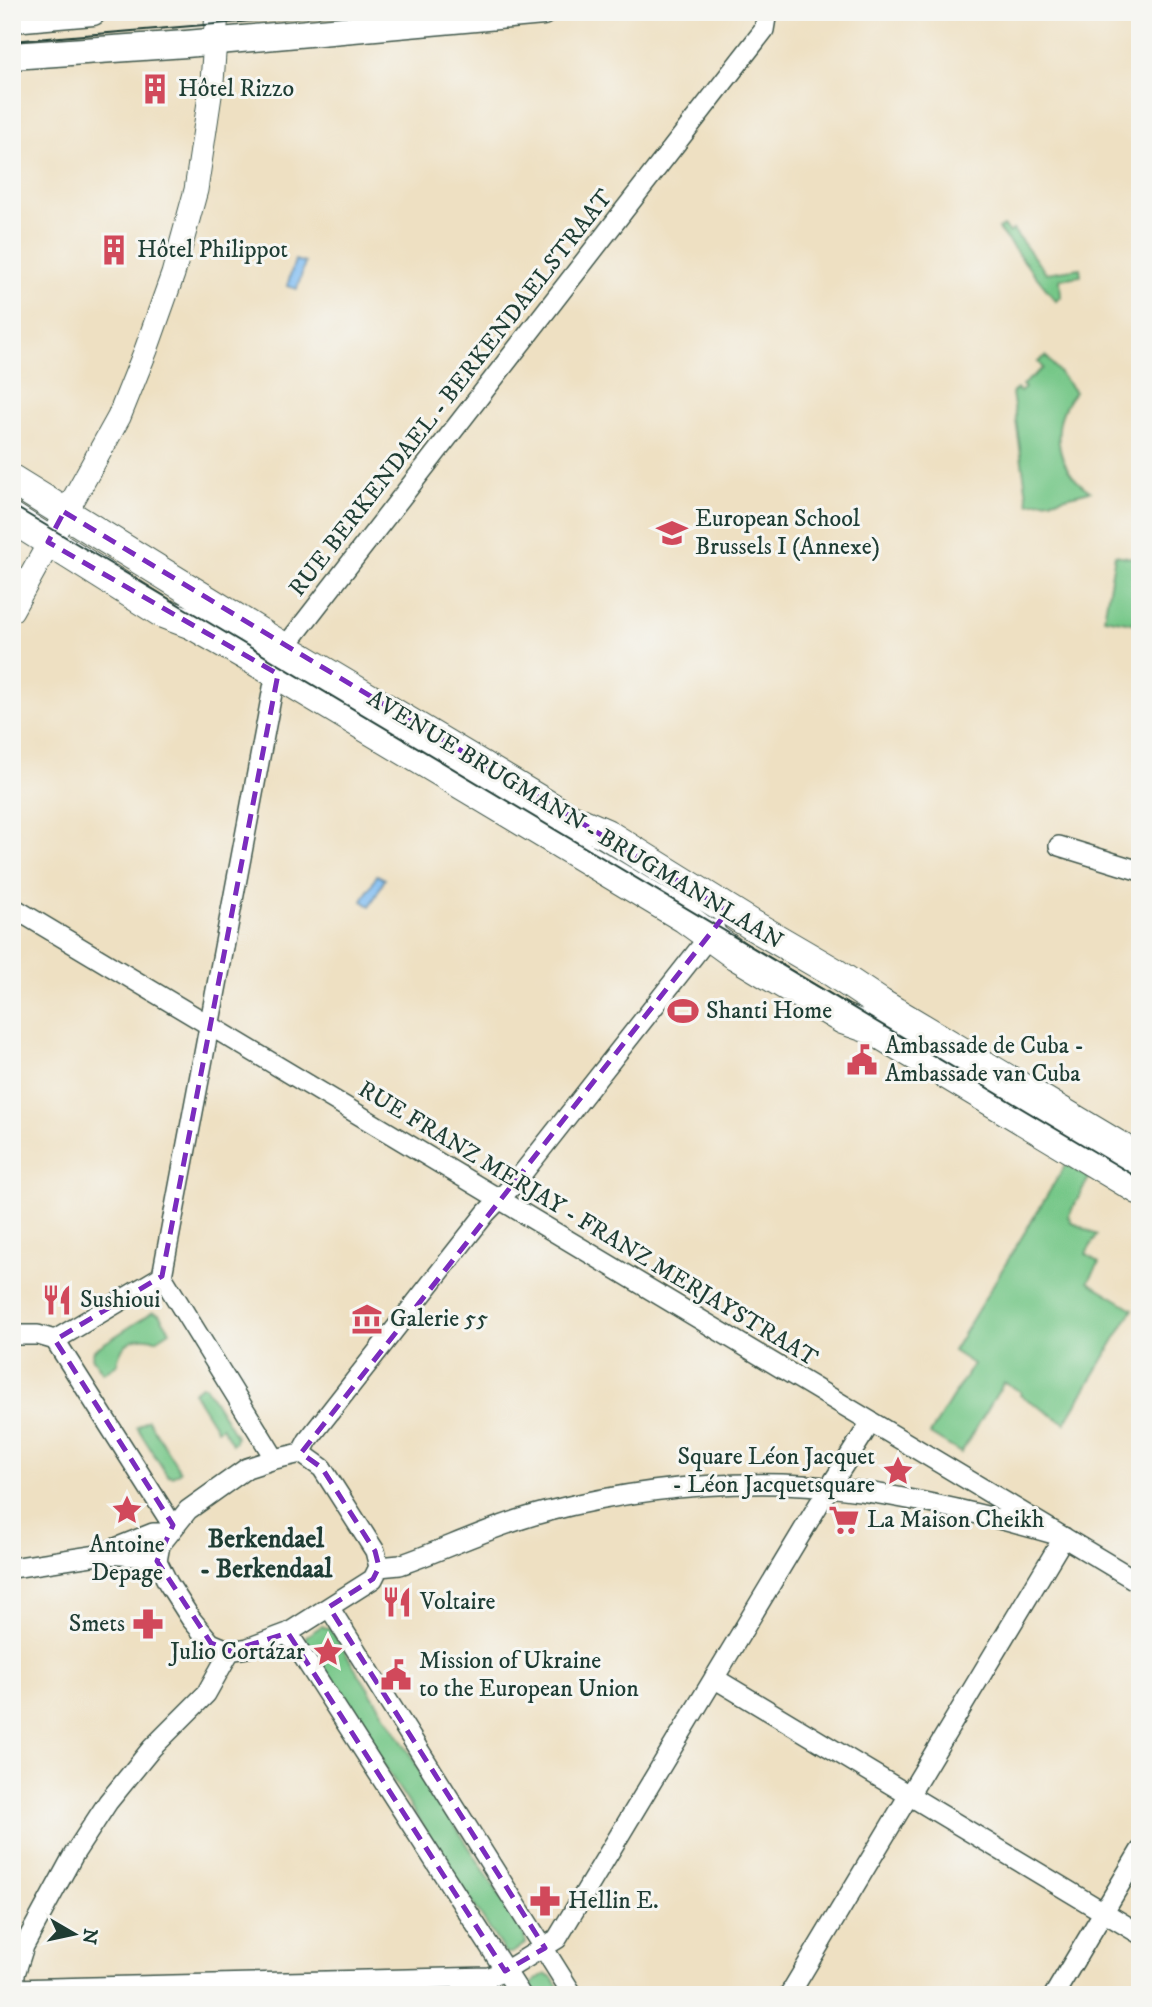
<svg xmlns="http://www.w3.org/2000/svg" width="1152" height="2007" font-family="'IM FELL DW Pica',serif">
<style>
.green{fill:#76c788;stroke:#4a825e;stroke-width:2}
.water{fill:#7fbcf2;stroke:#4f7c93;stroke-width:2}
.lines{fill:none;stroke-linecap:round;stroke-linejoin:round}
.minor-casing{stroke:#3e5549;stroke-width:22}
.tertiary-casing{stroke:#3e5549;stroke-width:25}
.secondary-casing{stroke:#3e5549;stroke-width:29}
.primary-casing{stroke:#3e5549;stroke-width:32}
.minor{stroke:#fff;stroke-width:19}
.tertiary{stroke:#fff;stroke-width:23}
.secondary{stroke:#fff;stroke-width:26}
.primary{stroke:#fff;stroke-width:30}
.tram{stroke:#1f3d34;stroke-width:2}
.marked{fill:none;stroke:#7b2cbf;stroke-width:5;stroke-dasharray:14 9;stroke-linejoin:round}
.labels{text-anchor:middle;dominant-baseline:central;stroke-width:6;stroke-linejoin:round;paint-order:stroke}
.poi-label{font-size:24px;fill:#1f3d34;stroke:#f6f6f2;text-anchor:start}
.street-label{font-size:24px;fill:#1f3d34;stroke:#f6f6f2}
.neighbourhood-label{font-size:26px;font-weight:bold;fill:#1f3d34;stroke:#f6f6f2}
</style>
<rect width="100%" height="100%" fill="#f6f6f2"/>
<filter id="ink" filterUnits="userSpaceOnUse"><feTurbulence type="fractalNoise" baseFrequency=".0143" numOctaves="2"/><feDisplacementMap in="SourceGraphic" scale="14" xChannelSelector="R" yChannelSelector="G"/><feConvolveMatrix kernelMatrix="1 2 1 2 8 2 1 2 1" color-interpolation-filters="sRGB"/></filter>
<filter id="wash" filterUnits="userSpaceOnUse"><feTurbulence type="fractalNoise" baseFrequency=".00686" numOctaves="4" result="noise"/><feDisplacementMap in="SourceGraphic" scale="28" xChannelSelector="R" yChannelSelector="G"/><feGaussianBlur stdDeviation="1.57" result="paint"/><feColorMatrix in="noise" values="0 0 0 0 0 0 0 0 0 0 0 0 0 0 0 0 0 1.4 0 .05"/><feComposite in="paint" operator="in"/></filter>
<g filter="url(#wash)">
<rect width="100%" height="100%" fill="#eee0c2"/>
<!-- green -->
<path class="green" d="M 1003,226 L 1009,233 L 1013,230 L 1046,273 L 1080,268 L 1081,276 L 1060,279 L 1061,297 L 1056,301 L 998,229 Z
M 1046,356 L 1075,392 C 1048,423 1055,470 1090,491 L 1058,499 L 1028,503 L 1012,393 L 1017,389 L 1020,392 L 1025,388 L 1022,385 L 1043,368 L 1038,362 Z
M 1115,555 L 1140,559 L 1140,611 L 1138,624 L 1104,618 Z
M 1066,1164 L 1089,1178 L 1068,1217 L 1071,1219 L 1070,1221 L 1097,1235 L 1086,1254 L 1099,1263 L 1088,1282 L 1133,1309 L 1065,1423 L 1020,1395 L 1021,1392 L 1004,1382 L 961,1453 L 930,1434 L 973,1364 L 953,1351 Z
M 153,1312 L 159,1314 L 170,1331 L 156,1340 C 136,1333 120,1343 117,1364 L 103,1373 L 92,1357 L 94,1350 Z
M 201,1386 L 205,1386 L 236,1436 L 235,1442 L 232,1444 L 222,1427 L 217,1430 L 193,1392 Z
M 148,1420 L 180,1471 L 173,1476 L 167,1475 L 137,1427 Z
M 322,1626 L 331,1630 L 523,1932 L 526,1943 L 512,1953 L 505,1953 L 305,1643 L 306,1636 Z
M 546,1974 L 552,1977 L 563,1995 L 530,1995 L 530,1985 L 541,1976 Z"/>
<!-- water -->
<path class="water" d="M 295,260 L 305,263 L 297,289 L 287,286 Z
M 377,875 L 385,879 L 370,906 L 362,901 Z"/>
</g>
<g filter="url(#ink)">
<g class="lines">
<!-- minor casing -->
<g class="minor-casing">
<path id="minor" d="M 1059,846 L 1140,871
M 12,907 L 1140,1583
M 162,1276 L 273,688 L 286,649 L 293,637 L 764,30 L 767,12
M 12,1335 L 38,1335 L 55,1340
M 55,1340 L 162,1276 L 275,1459
M 55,1340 L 173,1526
M 301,1453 L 308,1440 L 486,1213 L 514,1184 L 715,929
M 301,1453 L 322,1468 L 375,1551 L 379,1567 L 373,1579 L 288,1633 L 248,1648 L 230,1651 L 211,1643 L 191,1619 L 168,1583 L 157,1561 L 160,1545 L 188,1510 L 247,1468 L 275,1459 Z
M 107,1554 L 149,1557 L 157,1561
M 379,1567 L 400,1565 C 448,1548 495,1525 545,1512 C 622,1492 702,1482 782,1484 C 875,1487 975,1511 1064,1537 L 789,1995
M 12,1568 L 98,1555 L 153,1533 L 168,1533
M 329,1607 L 573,1995
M 288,1633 L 521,1995
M 714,1678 L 1140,1934
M 12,1989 L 489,1977 L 505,1971 L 557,1939 L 819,1504 L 871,1422
M 13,1995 L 15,1974 L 24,1946 L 74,1854 L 108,1802 L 152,1748 L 206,1694 L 230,1651
M 1054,1995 L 1140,1851"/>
</g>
<!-- tertiary casing -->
<g class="tertiary-casing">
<path id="tertiary" d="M 12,610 L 119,417 L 146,350 L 173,274 L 196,190 L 212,82 L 217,12"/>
</g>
<!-- secondary casing -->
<g class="secondary-casing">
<path id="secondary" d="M 12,19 L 93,12
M 12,56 L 186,44 L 543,12"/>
</g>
<!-- primary casing -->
<g class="primary-casing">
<path id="primary" d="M 12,480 L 266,637 L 567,817 L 606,834 L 754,926 L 833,972 L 881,1004 L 1140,1159
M 12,518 L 163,613 L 192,624 L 253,659 L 685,918 L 736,955 L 843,1019 L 872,1029 L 1140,1190"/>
</g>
<!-- minor -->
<use href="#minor" class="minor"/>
<!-- tertiary -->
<use href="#tertiary" class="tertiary"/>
<!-- secondary -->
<use href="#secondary" class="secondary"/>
<!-- primary -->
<use href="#primary" class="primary"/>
<!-- tram -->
<path class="tram" d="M 12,41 L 358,12
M 12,505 L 1140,1179"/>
</g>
</g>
<!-- marked area -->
<path class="marked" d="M 64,512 L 728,911 L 301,1453 L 322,1468 L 375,1551 L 379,1567 L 373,1579 L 329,1607 L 545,1948 L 505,1971 L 288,1633 L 230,1651 L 211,1643 L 157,1561 L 173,1525 L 55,1340 L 162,1276 L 278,674 L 48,542 Z"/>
<!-- icons -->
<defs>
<g id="building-bare" transform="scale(2.415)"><path d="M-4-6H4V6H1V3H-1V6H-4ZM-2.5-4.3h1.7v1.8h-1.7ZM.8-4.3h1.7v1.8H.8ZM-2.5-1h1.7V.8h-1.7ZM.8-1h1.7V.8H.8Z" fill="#d1495b" stroke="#f6f6f2" stroke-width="2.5" paint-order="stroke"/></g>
<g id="school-bare" transform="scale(2.415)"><path d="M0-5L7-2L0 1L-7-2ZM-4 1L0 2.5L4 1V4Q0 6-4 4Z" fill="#d1495b" stroke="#f6f6f2" stroke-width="2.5" paint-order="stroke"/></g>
<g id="stadium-bare" transform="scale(2.415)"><path d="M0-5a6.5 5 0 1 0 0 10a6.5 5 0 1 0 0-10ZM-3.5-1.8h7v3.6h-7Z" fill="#d1495b" stroke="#f6f6f2" stroke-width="2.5" paint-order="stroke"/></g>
<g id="civic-bare" transform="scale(2.415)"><path d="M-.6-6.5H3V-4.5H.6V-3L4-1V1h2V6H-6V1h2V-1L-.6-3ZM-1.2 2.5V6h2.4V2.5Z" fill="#d1495b" stroke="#f6f6f2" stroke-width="2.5" paint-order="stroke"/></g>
<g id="restaurant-bare" transform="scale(2.415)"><path d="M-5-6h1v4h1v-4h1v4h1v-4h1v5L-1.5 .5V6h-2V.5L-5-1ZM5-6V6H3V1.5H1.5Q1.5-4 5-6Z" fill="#d1495b" stroke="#f6f6f2" stroke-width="2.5" paint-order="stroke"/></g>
<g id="museum-bare" transform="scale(2.415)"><path d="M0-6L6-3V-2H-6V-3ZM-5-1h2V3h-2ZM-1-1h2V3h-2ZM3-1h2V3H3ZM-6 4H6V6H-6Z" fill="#d1495b" stroke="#f6f6f2" stroke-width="2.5" paint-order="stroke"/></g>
<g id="sight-bare" transform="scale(2.415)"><path d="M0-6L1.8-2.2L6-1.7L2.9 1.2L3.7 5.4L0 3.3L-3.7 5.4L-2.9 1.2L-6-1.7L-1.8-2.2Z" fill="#d1495b" stroke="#f6f6f2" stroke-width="2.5" paint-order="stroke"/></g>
<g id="supermarket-bare" transform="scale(2.415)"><path d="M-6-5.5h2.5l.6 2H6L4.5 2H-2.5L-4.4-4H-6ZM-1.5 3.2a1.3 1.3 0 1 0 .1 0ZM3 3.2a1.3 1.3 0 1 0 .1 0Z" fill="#d1495b" stroke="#f6f6f2" stroke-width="2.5" paint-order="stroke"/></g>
<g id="pharmacy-bare" transform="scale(2.415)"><path d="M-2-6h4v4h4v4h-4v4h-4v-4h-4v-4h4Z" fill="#d1495b" stroke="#f6f6f2" stroke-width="2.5" paint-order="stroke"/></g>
</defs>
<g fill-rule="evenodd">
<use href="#building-bare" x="155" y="89"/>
<use href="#building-bare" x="114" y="250"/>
<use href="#school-bare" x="672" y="533"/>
<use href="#stadium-bare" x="683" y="1011"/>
<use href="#civic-bare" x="862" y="1060"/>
<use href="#restaurant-bare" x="57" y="1300"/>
<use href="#museum-bare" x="367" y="1319"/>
<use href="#sight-bare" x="898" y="1471"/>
<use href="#sight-bare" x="127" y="1510"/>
<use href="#supermarket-bare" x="844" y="1520"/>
<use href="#restaurant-bare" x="397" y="1602"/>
<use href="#pharmacy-bare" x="148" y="1624"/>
<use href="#sight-bare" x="328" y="1652"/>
<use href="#civic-bare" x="396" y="1675"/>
<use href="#pharmacy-bare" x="545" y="1901"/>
</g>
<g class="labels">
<!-- poi labels -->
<g class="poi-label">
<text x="178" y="89">Hôtel Rizzo</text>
<text x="137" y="250">Hôtel Philippot</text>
<text x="695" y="519">European School<tspan x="695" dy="28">Brussels I (Annexe)</tspan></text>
<text x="706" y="1011">Shanti Home</text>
<text x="885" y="1046">Ambassade de Cuba -<tspan x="885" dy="28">Ambassade van Cuba</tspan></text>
<text x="80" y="1300">Sushioui</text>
<text x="390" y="1319">Galerie 55</text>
<text x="875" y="1457" text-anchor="end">Square Léon Jacquet<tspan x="875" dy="28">- Léon Jacquetsquare</tspan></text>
<text x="867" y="1520">La Maison Cheikh</text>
<text x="127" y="1545" text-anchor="middle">Antoine<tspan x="127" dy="28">Depage</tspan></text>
<text x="420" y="1602">Voltaire</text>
<text x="125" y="1624" text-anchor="end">Smets</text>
<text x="305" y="1652" text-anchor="end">Julio Cortázar</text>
<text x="419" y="1661">Mission of Ukraine<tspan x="419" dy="28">to the European Union</tspan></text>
<text x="568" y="1901">Hellin E.</text>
</g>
<!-- street labels -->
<g class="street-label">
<text transform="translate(451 393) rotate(-52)">RUE BERKENDAEL - BERKENDAELSTRAAT</text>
<text transform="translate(575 820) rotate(31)">AVENUE BRUGMANN - BRUGMANNLAAN</text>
<text transform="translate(588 1224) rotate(31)">RUE FRANZ MERJAY - FRANZ MERJAYSTRAAT</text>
</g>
<!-- neighbourhood labels -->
<g class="neighbourhood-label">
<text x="266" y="1539">Berkendael<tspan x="266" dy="30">- Berkendaal</tspan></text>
</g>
</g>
<!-- margin -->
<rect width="1152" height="2007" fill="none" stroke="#f6f6f2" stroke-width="42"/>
<!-- north arrow -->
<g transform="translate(74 1934) rotate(99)" stroke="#f6f6f2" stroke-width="5" paint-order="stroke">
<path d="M0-5L12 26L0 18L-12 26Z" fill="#1f3d34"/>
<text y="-10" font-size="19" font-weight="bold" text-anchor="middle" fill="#1f3d34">N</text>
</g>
</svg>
